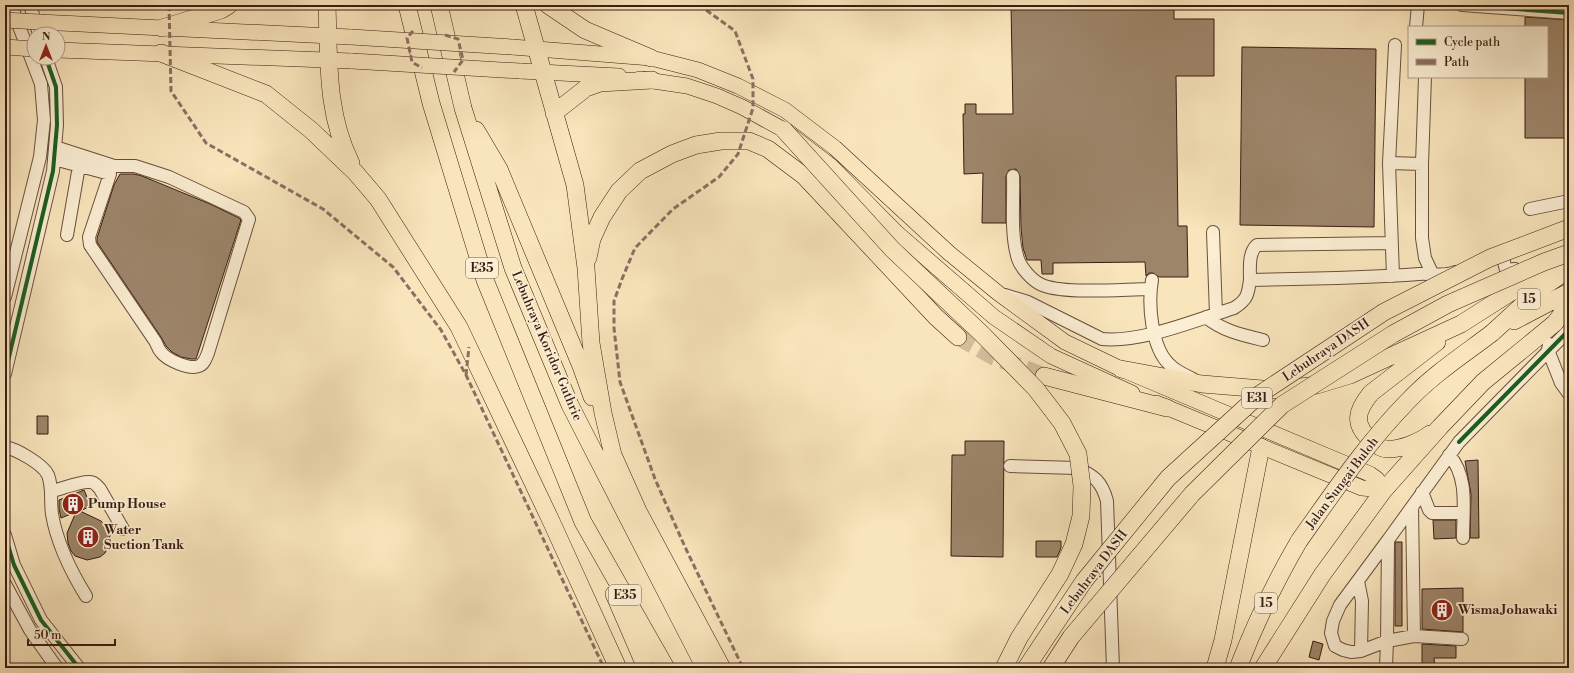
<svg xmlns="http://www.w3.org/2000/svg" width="1574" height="673" font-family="'Libre Bodoni',serif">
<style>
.building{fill:#9d856a;stroke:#3a1d12}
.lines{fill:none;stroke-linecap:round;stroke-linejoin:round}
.highway-tunnel{stroke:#d3bd9a;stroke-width:17;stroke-dasharray:17 8;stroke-linecap:butt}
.minor-casing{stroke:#6a4f3c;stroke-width:14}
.major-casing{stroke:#3a1d12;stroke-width:16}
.highway-casing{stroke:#3a1d12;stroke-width:18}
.minor{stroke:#fbeed3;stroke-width:12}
.major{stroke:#f9e5bc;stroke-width:15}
.highway{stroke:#f9e5bc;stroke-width:17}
.major-bridge-casing{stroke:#3a1d12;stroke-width:16;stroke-linecap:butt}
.highway-bridge-casing{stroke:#3a1d12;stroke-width:18;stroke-linecap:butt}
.major-bridge{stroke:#f9e5bc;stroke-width:15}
.highway-bridge{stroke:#f9e5bc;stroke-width:17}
.quiet{stroke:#8d6e63;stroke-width:3;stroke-dasharray:6 3;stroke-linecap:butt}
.cycleway-casing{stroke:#fbeed3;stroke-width:6}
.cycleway{stroke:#1b5e20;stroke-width:4}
.labels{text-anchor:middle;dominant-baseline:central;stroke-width:3.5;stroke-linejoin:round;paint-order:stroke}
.shield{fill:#fbeed3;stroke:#745c4c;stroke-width:1}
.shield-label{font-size:12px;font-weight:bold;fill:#3a1d12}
.street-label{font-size:13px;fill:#3a1d12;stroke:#fbeed3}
.poi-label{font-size:13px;font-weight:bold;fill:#3a1d12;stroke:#fbeed3;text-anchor:start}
</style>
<rect width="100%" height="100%" fill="#f9e5bc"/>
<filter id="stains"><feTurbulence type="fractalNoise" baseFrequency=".005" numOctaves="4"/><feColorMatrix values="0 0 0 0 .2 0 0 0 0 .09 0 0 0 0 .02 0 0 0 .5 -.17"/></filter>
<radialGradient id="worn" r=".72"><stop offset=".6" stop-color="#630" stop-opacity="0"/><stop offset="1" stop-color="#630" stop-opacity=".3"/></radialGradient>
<!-- building -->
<path class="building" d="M 1011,5 L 1174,5 L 1174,19 L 1214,19 L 1214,76 L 1176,76 L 1178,226 L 1187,226 L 1188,277 L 1159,277 L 1153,273 L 1149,273 L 1146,276 L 1145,262 L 1053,263 L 1053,274 L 1042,274 L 1041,260 L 1027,260 L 1023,248 L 1021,228 L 1020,176 L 1016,169 L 1009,170 L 1006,176 L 1006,223 L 982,223 L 983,173 L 964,174 L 963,114 L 965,114 L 965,104 L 976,104 L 976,114 L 1013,114 Z
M 1525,17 L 1569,20 L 1569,138 L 1525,138 L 1525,77 L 1547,77 L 1547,27 L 1525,27 Z
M 1242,47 L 1376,49 L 1374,227 L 1240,225 Z
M 120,174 L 134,174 L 142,176 L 210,204 L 239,218 L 241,220 L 196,359 L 191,359 L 181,357 L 172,352 L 166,346 L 161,337 L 97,242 L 97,238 L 114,185 Z
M 37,416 L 48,416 L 48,434 L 37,434 Z
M 965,441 L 1004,441 L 1003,557 L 951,556 L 952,455 L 965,455 Z
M 1478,460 L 1479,538 L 1470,538 L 1471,494 L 1465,461 Z
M 84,490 L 91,506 L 80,511 L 101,521 L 105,525 L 110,535 L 108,547 L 105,553 L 100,557 L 87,560 L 75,556 L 71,551 L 68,543 L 67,533 L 76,512 L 61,518 L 59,509 L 59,500 Z
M 1433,520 L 1456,520 L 1456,538 L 1434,539 Z
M 1036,541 L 1061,541 L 1061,548 L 1057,557 L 1036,557 Z
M 1395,542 L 1402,542 L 1402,626 L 1395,626 Z
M 1463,588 L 1463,632 L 1422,629 L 1422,589 Z
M 1313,641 L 1323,644 L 1319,660 L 1309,657 Z
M 1422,644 L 1456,646 L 1456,658 L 1434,658 L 1435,668 L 1422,668 Z"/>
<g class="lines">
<!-- highway-tunnel -->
<path class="highway-tunnel" d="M 958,337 L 994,357 L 1044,376"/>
<!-- minor casing -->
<g class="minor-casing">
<path id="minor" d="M 30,5 L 39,34
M 1462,5 L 1569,13
M 1416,27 L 1418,5
M 1425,77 L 1422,164 L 1422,238 L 1425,258 L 1432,273
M 54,159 L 110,174 L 89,237 L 90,245 L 155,341 C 157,344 158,349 161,352 C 167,360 189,370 199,366 C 204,364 206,358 208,353 L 249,219 L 244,212 L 169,177 L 135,166 L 114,166 L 55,147
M 1389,163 L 1422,164
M 1013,176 C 1014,203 1010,233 1018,259 C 1021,268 1032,280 1040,284 C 1061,295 1124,289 1150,289
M 1530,209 L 1569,201
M 1213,232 L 1216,314
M 67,235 L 79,166
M 1495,257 L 1502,254 L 1506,270 L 1515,269 L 1519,272
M 1393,276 L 1389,163 L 1395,45
M 1152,280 C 1148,303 1151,347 1169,364 C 1175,371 1185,375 1193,379
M 1250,280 C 1250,269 1248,253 1257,245 L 1392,243
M 1005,295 L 1028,302 L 1102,339 C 1141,343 1196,320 1234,308 C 1247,300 1248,295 1250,280 C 1306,279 1363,278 1419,274 C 1431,273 1444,277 1455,272
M 5,297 L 40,157 L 44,120 L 41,84 L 11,5
M 1206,317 C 1223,331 1242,335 1263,340
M 1549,344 L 1548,350 L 1561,383 L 1569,394
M 5,374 L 53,171 L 57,125 L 56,87 L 46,58
M 5,447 C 16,449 43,464 48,475 C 53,488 50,501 52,514 C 57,544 70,570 86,596
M 1449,455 C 1469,477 1463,510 1463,538
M 1010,466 L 1076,468 C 1094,475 1102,482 1107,501 L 1113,668
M 52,491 C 62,489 80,481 90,482 C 95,482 97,486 100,489 L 123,529
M 1422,492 L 1429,510 L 1432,513 L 1463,513
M 1412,507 L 1414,636
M 5,535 L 14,565 L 41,620 L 79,668
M 1388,540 L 1340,605 L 1333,621 L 1331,633 L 1335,646 L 1343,650 L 1351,652 L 1361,651 L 1387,641 L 1414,636 L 1462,639
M 1358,581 L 1362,601 L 1361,651
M 5,584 L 30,630 L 57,668
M 1386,668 L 1387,641 L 1388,540 L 1459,442 L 1569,330"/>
</g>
<!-- major casing -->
<g class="major-casing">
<path id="major" d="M 39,22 L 351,37
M 512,47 L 651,58 L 698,70 L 738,86 L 785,110 L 835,148 L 949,253 L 998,293 L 1065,342 L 1121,369 L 1370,474 L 1377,479 L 1384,490
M 58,50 L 352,61
M 520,71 L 619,76
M 640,79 L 687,86 L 717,96 L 742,107 L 784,130 L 831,166 L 897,233 L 994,317 L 1051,356 L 1132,393
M 1156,403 L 1362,488 L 1384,490"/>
</g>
<!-- highway casing -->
<g class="highway-casing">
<path id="highway" d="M 327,5 C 329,59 326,114 351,163
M 407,5 L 431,103 L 485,280 L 583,522 L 666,668
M 439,5 L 463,108 L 513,268 L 570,405 L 705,668
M 524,5 L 575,185 L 586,268 L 591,343 L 603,413 L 613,455 L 638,511 L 722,668
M 548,5 L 585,30 L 651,58
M 162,28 L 221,10 L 229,5
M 161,53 L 266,94 L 311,130 L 355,172 L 378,199 L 459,327 L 552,523 L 618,668
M 554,113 L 586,88 L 600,83 L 652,80
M 476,130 L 499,169 L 581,366 L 592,397
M 588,258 L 592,239 L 602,217 L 619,191 L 640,171 L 672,154 L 696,145 L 721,141 L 749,141 L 768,149 L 804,176 L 936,317 L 958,337
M 1514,321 L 1569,292
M 1492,333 L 1539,290 L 1562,274
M 1121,369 L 1202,384 L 1276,390 L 1317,385 L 1350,375 L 1461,324 L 1530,280 L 1550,271 L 1569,268
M 1044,376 L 1167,408
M 1430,434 C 1420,442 1399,450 1387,449 C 1381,449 1375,444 1371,440 C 1352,424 1357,410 1371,393 L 1437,342
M 614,594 L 646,668
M 1215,668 L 1223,640 L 1261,447
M 1238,668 C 1255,624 1275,582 1299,541
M 1263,668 L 1322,575 L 1384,490 L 1440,427 L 1483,382 L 1555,323 L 1569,304"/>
</g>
<!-- minor -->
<use href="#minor" class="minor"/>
<!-- major -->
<use href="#major" class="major"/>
<!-- highway -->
<use href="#highway" class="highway"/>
<!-- major-bridge casing -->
<g class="major-bridge-casing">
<path id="major-bridge" d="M 5,20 L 39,22
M 351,37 L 512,47
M 5,47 L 34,49
M 352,61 L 520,71"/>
</g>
<!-- highway-bridge casing -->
<g class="highway-bridge-casing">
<path id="highway-bridge" d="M 784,130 L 892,249 L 981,333 L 1036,389 L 1062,423 L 1078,454 L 1082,486 L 1081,516 L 1074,544 L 1060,574 L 1019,638 L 1004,668
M 1299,541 C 1333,493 1366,444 1407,402 C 1432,375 1463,355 1492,333
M 1026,668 L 1084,581 L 1168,478 L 1260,394 L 1384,312 L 1490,258 L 1569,228
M 1051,668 L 1071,637 L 1192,494 L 1282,405 L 1393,334 L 1448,304 L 1544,262 L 1569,253"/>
</g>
<!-- major-bridge -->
<use href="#major-bridge" class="major-bridge"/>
<!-- highway-bridge -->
<use href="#highway-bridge" class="highway-bridge"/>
<!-- quiet -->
<path class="quiet" d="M 169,5 L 171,91 L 206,143 L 323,209 L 393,267 L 441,330 L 466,375 L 604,668
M 699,5 L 735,31 L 753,79 L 753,108 L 738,154 L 719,177 L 673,209 L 635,248 L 622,279 L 614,301 L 614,328 L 620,382 L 655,479 L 685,547 L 743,668
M 413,31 L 407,38 L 412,62 L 422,68
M 445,35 L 458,39 L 463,60 L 454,72
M 466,375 L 469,347"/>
<!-- cycleway casing -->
<g class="cycleway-casing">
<path id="cycleway" d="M 1462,5 L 1569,13
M 5,374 L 53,171 L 57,125 L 56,87 L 46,58
M 1459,442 L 1569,330
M 5,535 L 14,565 L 41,620 L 79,668"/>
</g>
<!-- cycleway -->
<use href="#cycleway" class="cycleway"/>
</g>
<!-- icons -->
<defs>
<g id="building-disc" transform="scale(1.15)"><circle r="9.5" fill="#8f2418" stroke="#fbeed3"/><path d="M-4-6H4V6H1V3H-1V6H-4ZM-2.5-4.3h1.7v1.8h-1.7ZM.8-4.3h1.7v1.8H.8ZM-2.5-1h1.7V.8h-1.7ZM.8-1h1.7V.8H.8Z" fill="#fff"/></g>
</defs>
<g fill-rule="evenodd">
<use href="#building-disc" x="73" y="504"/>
<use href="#building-disc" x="88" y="537"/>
<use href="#building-disc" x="1442" y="610"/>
</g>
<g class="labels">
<!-- shield labels -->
<g class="shield">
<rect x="466" y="258" width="32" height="20" rx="3"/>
<rect x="1518" y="289" width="22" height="20" rx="3"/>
<rect x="1242" y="388" width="30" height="20" rx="3"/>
<rect x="609" y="585" width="32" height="20" rx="3"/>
<rect x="1255" y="593" width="22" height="20" rx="3"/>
</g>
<g class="shield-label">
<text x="482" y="268">E35</text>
<text x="1529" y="299">15</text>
<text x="1257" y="398">E31</text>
<text x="625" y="595">E35</text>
<text x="1266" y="603">15</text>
</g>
<!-- street labels -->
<g class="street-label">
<text transform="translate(547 346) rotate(67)">Lebuhraya Koridor Guthrie</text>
<text transform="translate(1326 350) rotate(-34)">Lebuhraya DASH</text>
<text transform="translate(1342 483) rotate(-53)">Jalan Sungai Buloh</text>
<text transform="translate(1094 572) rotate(-53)">Lebuhraya DASH</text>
</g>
<!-- poi labels -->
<g class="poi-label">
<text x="88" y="504">Pump House</text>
<text x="104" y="530">Water<tspan x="104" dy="15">Suction Tank</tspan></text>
<text x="1458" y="610">Wisma Johawaki</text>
</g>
</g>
<!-- margin -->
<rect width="1574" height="673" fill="none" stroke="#f9e5bc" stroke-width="20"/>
<rect x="6" y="6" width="1562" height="661" fill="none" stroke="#3a1d12" stroke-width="2"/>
<rect x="10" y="10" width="1554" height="653" fill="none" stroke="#3a1d12"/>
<!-- legend -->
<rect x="1408" y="26" width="140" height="52" fill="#fbeed3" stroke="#ae9a86"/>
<rect x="1416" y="39" width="20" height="6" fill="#1b5e20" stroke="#ae9a86"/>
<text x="1444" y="46" font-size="12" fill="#3a1d12">Cycle path</text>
<rect x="1416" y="59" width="20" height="6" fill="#8d6e63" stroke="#ae9a86"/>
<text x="1444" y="66" font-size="12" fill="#3a1d12">Path</text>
<!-- north arrow -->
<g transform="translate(46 46)"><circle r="19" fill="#fbeed3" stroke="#ae9a86"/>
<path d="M0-3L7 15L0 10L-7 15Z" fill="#8f2418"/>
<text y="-6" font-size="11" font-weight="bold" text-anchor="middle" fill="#3a1d12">N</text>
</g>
<!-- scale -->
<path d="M28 639v6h87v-6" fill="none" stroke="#3a1d12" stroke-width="2"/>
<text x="34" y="639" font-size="12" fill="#3a1d12" stroke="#fbeed3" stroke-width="3" paint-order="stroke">50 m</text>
<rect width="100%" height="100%" filter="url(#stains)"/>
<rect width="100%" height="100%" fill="url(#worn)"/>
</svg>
